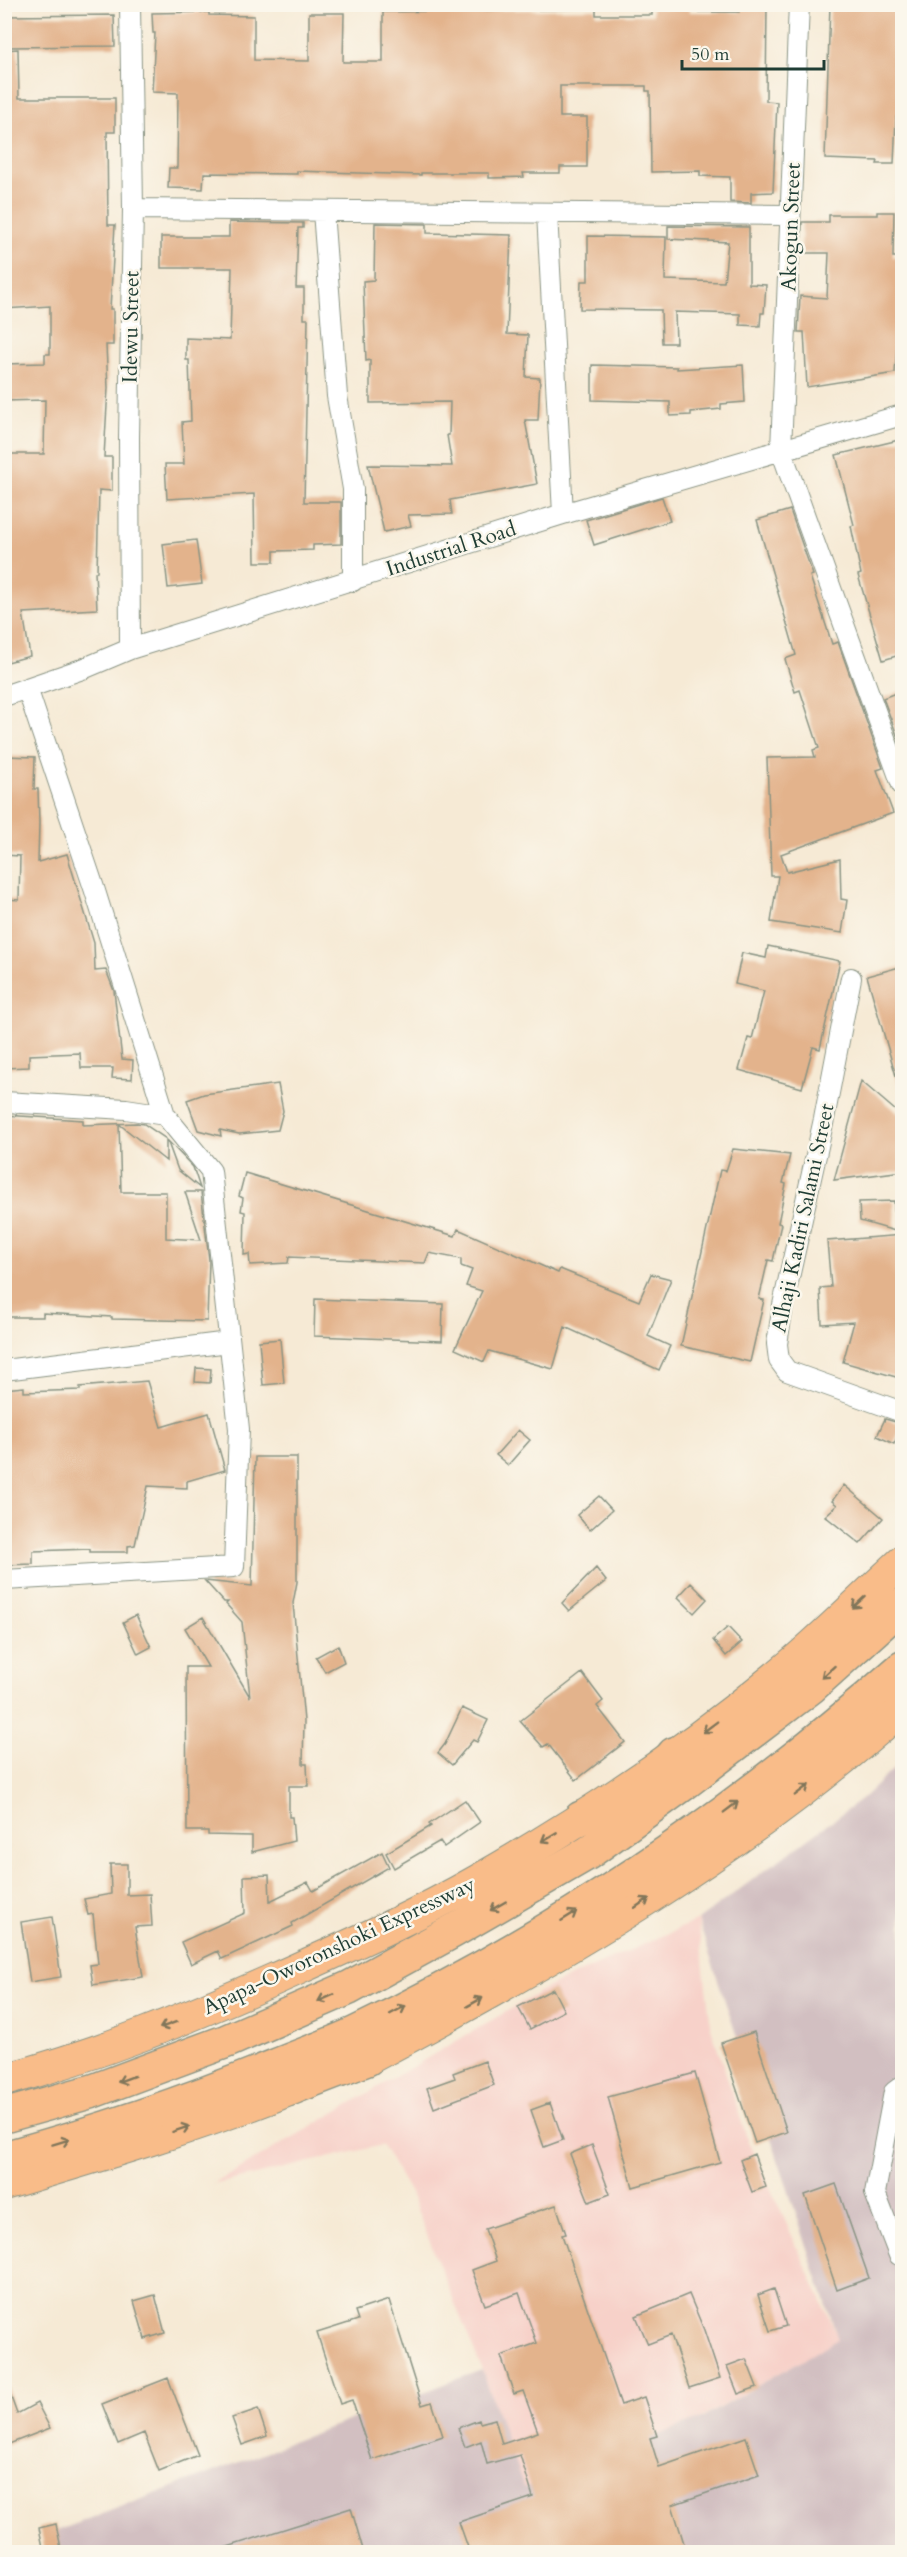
<svg xmlns="http://www.w3.org/2000/svg" width="907" height="2557" font-family="Cardo,serif">
<style>
.built{fill:#f7d1c9}
.industrial{fill:#d2bfc1}
.building{fill:#e3b38c}
.lines{fill:none;stroke-linecap:round;stroke-linejoin:round}
.minor-casing{stroke:#8a9484;stroke-width:22}
.primary-casing{stroke:#8a9484;stroke-width:34}
.motorway-casing{stroke:#8a9484;stroke-width:36}
.minor{stroke:#fff;stroke-width:20}
.primary{stroke:#f9bc89;stroke-width:32}
.motorway{stroke:#f9bc89;stroke-width:33}
.oneway{stroke:#81765a}
.labels{text-anchor:middle;dominant-baseline:central;stroke-width:5;stroke-linejoin:round;paint-order:stroke}
.street-label{font-size:21px;fill:#1f3d34;stroke:#fbf7ec}
</style>
<rect width="100%" height="100%" fill="#fbf7ec"/>
<filter id="ink" filterUnits="userSpaceOnUse"><feTurbulence type="fractalNoise" baseFrequency=".0167" numOctaves="2"/><feDisplacementMap in="SourceGraphic" scale="12" xChannelSelector="R" yChannelSelector="G"/><feConvolveMatrix kernelMatrix="1 2 1 2 8 2 1 2 1" color-interpolation-filters="sRGB"/></filter>
<filter id="wash" filterUnits="userSpaceOnUse"><feTurbulence type="fractalNoise" baseFrequency=".008" numOctaves="4" result="noise"/><feDisplacementMap in="SourceGraphic" scale="24" xChannelSelector="R" yChannelSelector="G"/><feGaussianBlur stdDeviation="1.35" result="paint"/><feColorMatrix in="noise" values="0 0 0 0 0 0 0 0 0 0 0 0 0 0 0 0 0 1.4 0 .05"/><feComposite in="paint" operator="in"/></filter>
<g filter="url(#wash)">
<rect width="100%" height="100%" fill="#f6ead5"/>
<!-- built -->
<path class="built" d="M 698,1920 L 711,2028 L 746,2135 L 839,2339 L 638,2454 L 523,2489 L 482,2370 L 410,2193 L 382,2145 L 212,2185 L 548,1987 Z"/>
<!-- industrial -->
<path class="industrial" d="M 902,1761 L 902,2552 L 62,2552 L 57,2531 L 482,2370 L 524,2488 L 704,2417 L 838,2339 L 698,1920 L 862,1799 Z"/>
<g id="blocks">
<!-- building -->
<path class="building" d="M 739,4 L 767,4 L 766,101 L 777,102 L 773,192 L 751,193 L 751,203 L 730,202 L 730,177 L 700,176 L 700,171 L 651,172 L 650,91 L 646,91 L 646,86 L 560,86 L 560,117 L 587,117 L 587,167 L 560,167 L 560,173 L 523,173 L 524,177 L 489,178 L 489,173 L 421,173 L 421,175 L 297,171 L 297,174 L 204,173 L 203,189 L 168,188 L 169,168 L 177,168 L 178,93 L 152,92 L 155,33 L 153,33 L 152,13 L 209,12 L 209,15 L 254,16 L 254,60 L 309,61 L 309,13 L 344,13 L 343,62 L 383,62 L 383,12 L 596,9 L 596,15 L 652,15 L 652,8 L 690,9 L 690,12 L 739,12 Z
M 830,4 L 901,4 L 903,73 L 900,73 L 899,117 L 896,117 L 894,164 L 877,164 L 878,161 L 825,159 Z
M 114,15 L 115,46 L 4,47 L 4,16 Z
M 18,49 L 19,98 L 115,98 L 115,132 L 107,132 L 108,225 L 115,225 L 110,309 L 113,309 L 113,345 L 106,345 L 108,388 L 104,457 L 112,457 L 112,491 L 99,490 L 97,572 L 95,572 L 97,609 L 23,613 L 30,656 L 4,663 L 4,454 L 44,454 L 45,400 L 4,401 L 4,364 L 45,363 L 45,354 L 50,354 L 50,306 L 4,309 L 4,50 Z
M 877,212 L 894,212 L 893,257 L 903,257 L 895,373 L 807,387 L 804,332 L 798,332 L 800,296 L 827,298 L 829,253 L 801,253 L 802,222 L 829,222 L 829,215 L 877,215 Z
M 229,222 L 303,223 L 303,228 L 298,228 L 296,288 L 304,288 L 304,319 L 308,319 L 304,502 L 341,502 L 341,544 L 313,545 L 313,550 L 274,551 L 274,562 L 255,562 L 254,494 L 167,499 L 165,464 L 184,464 L 182,422 L 191,421 L 189,360 L 186,360 L 186,338 L 230,340 L 232,268 L 161,268 L 161,237 L 229,237 Z
M 375,223 L 427,224 L 427,233 L 511,235 L 507,334 L 528,335 L 526,377 L 540,378 L 538,420 L 525,420 L 537,484 L 450,500 L 452,514 L 408,515 L 411,526 L 384,532 L 368,465 L 452,466 L 447,435 L 449,435 L 450,402 L 370,403 L 370,360 L 366,361 L 363,281 L 374,280 Z
M 668,226 L 749,227 L 749,284 L 766,285 L 764,313 L 761,313 L 760,326 L 740,325 L 740,314 L 675,312 L 676,343 L 662,343 L 661,310 L 580,309 L 581,281 L 588,281 L 588,236 L 666,237 L 665,280 L 724,282 L 728,242 L 668,239 Z
M 592,365 L 677,367 L 677,369 L 743,365 L 745,402 L 721,404 L 721,409 L 691,412 L 691,415 L 670,416 L 670,402 L 592,400 Z
M 903,439 L 903,654 L 883,660 L 858,575 L 861,574 L 851,526 L 854,525 L 836,455 Z
M 662,497 L 670,521 L 594,545 L 586,520 Z
M 790,510 L 813,575 L 810,576 L 832,644 L 838,642 L 883,768 L 877,770 L 893,813 L 781,854 L 787,872 L 840,859 L 841,899 L 847,900 L 842,933 L 771,922 L 778,876 L 771,876 L 767,758 L 815,757 L 813,750 L 819,748 L 800,690 L 795,692 L 785,659 L 796,655 L 757,520 Z
M 196,540 L 202,584 L 168,588 L 163,544 Z
M 903,690 L 903,751 L 883,698 Z
M 4,756 L 35,757 L 34,789 L 38,789 L 39,823 L 38,862 L 67,854 L 94,943 L 95,971 L 106,970 L 114,991 L 122,1059 L 133,1060 L 132,1079 L 112,1078 L 113,1068 L 81,1068 L 80,1053 L 29,1055 L 29,1067 L 4,1068 L 4,938 L 7,899 L 19,900 L 20,856 L 4,855 Z
M 768,946 L 840,961 L 820,1049 L 813,1047 L 802,1088 L 739,1070 L 748,1038 L 752,1039 L 764,991 L 735,984 L 742,953 L 766,958 Z
M 903,966 L 903,1083 L 898,1083 L 867,976 Z
M 861,1081 L 903,1117 L 903,1171 L 834,1180 Z
M 278,1084 L 283,1111 L 278,1130 L 239,1134 L 220,1130 L 221,1136 L 198,1130 L 187,1100 L 204,1094 Z
M 4,1115 L 83,1120 L 83,1125 L 137,1123 L 144,1124 L 166,1139 L 166,1161 L 119,1124 L 121,1192 L 166,1192 L 166,1238 L 201,1240 L 185,1192 L 201,1192 L 209,1260 L 207,1321 L 112,1319 L 112,1317 L 43,1313 L 43,1317 L 4,1317 Z
M 167,1140 L 193,1167 L 200,1188 L 178,1170 Z
M 733,1149 L 790,1155 L 783,1183 L 786,1184 L 778,1223 L 781,1224 L 773,1261 L 768,1260 L 759,1299 L 764,1300 L 750,1362 L 681,1346 L 720,1170 L 726,1171 Z
M 245,1173 L 455,1236 L 458,1229 L 558,1273 L 560,1269 L 639,1301 L 651,1274 L 671,1279 L 648,1336 L 670,1346 L 659,1370 L 565,1327 L 553,1369 L 489,1351 L 484,1362 L 455,1349 L 482,1291 L 466,1286 L 472,1270 L 461,1266 L 461,1259 L 429,1253 L 425,1263 L 289,1257 L 288,1263 L 250,1265 L 249,1254 L 244,1255 L 245,1212 L 241,1211 L 243,1198 L 239,1196 Z
M 894,1201 L 895,1231 L 860,1221 L 859,1202 Z
M 903,1235 L 903,1379 L 843,1362 L 854,1322 L 822,1324 L 820,1288 L 831,1287 L 827,1241 Z
M 315,1299 L 443,1304 L 442,1341 L 314,1336 Z
M 280,1339 L 284,1383 L 263,1385 L 259,1341 Z
M 196,1368 L 211,1369 L 210,1383 L 195,1382 Z
M 147,1381 L 161,1427 L 209,1413 L 225,1470 L 187,1481 L 187,1488 L 148,1486 L 135,1545 L 128,1546 L 128,1552 L 90,1552 L 90,1549 L 33,1551 L 33,1564 L 4,1565 L 4,1389 L 24,1387 L 24,1392 L 80,1390 L 80,1387 Z
M 885,1419 L 903,1424 L 894,1444 L 877,1436 Z
M 518,1430 L 530,1440 L 508,1465 L 496,1455 Z
M 255,1457 L 297,1457 L 297,1582 L 293,1603 L 304,1721 L 303,1764 L 307,1764 L 308,1786 L 289,1786 L 289,1817 L 292,1817 L 294,1841 L 252,1852 L 252,1836 L 208,1835 L 208,1831 L 187,1831 L 186,1667 L 208,1667 L 185,1628 L 203,1617 L 250,1697 L 242,1622 L 226,1604 L 228,1602 L 224,1602 L 205,1581 L 252,1586 Z
M 844,1485 L 883,1518 L 860,1544 L 825,1516 L 837,1505 L 832,1501 Z
M 599,1496 L 612,1510 L 590,1530 L 577,1515 Z
M 596,1568 L 606,1581 L 569,1611 L 562,1603 Z
M 691,1583 L 707,1599 L 694,1613 L 678,1597 Z
M 136,1615 L 151,1647 L 138,1654 L 123,1622 Z
M 728,1627 L 742,1642 L 726,1656 L 713,1640 Z
M 338,1645 L 344,1662 L 325,1672 L 316,1657 Z
M 582,1673 L 603,1701 L 597,1706 L 625,1742 L 576,1780 L 548,1744 L 543,1747 L 520,1721 Z
M 462,1708 L 488,1720 L 477,1742 L 473,1740 L 452,1765 L 438,1753 L 445,1744 Z
M 465,1800 L 480,1822 L 444,1847 L 440,1841 L 394,1868 L 386,1853 L 431,1826 L 429,1824 Z
M 382,1852 L 389,1867 L 292,1923 L 293,1926 L 222,1959 L 218,1951 L 191,1964 L 181,1942 L 245,1913 L 244,1876 L 269,1875 L 270,1901 L 308,1882 L 313,1891 Z
M 110,1864 L 127,1864 L 127,1895 L 150,1894 L 152,1926 L 135,1927 L 143,1977 L 93,1985 L 90,1965 L 98,1964 L 93,1914 L 88,1915 L 84,1899 L 111,1894 Z
M 52,1917 L 61,1977 L 30,1982 L 21,1922 Z
M 553,1989 L 564,2011 L 530,2029 L 518,2007 Z
M 754,2032 L 787,2132 L 755,2143 L 721,2043 Z
M 485,2061 L 494,2085 L 434,2108 L 427,2088 L 455,2078 L 453,2073 Z
M 695,2073 L 720,2162 L 633,2187 L 608,2097 Z
M 550,2103 L 563,2140 L 544,2147 L 531,2110 Z
M 592,2145 L 610,2194 L 589,2202 L 570,2154 Z
M 754,2154 L 766,2187 L 752,2192 L 740,2160 Z
M 836,2184 L 869,2278 L 837,2290 L 805,2195 Z
M 556,2205 L 566,2234 L 562,2235 L 621,2405 L 644,2397 L 657,2436 L 650,2438 L 659,2467 L 746,2437 L 759,2475 L 672,2505 L 687,2553 L 470,2553 L 459,2522 L 533,2497 L 520,2455 L 487,2464 L 481,2441 L 465,2447 L 458,2428 L 479,2420 L 480,2423 L 495,2419 L 502,2444 L 538,2432 L 523,2391 L 514,2394 L 501,2356 L 537,2343 L 519,2293 L 485,2305 L 472,2270 L 496,2261 L 485,2229 Z
M 774,2289 L 786,2326 L 770,2331 L 758,2295 Z
M 689,2294 L 704,2330 L 720,2378 L 689,2388 L 671,2335 L 648,2344 L 636,2316 Z
M 155,2295 L 165,2333 L 145,2339 L 134,2301 Z
M 389,2300 L 422,2405 L 432,2402 L 443,2436 L 372,2460 L 352,2400 L 340,2404 L 317,2333 L 358,2320 L 355,2311 Z
M 746,2359 L 757,2387 L 738,2394 L 727,2366 Z
M 168,2378 L 198,2455 L 159,2471 L 144,2433 L 118,2444 L 102,2404 Z
M 4,2386 L 7,2386 L 17,2414 L 37,2403 L 50,2428 L 4,2446 Z
M 258,2409 L 267,2436 L 242,2445 L 232,2418 Z
M 351,2508 L 364,2553 L 222,2553 L 221,2549 Z
M 56,2524 L 61,2548 L 44,2552 L 39,2528 Z"/>
</g>
</g>
<g filter="url(#ink)">
<use href="#blocks" fill-opacity="0" stroke="#8a9484" stroke-width="1.5"/>
<g class="lines">
<!-- minor casing -->
<g class="minor-casing">
<path id="minor" d="M 799,4 L 781,450 L 902,785
M 133,209 L 789,215
M 323,211 L 337,396 L 353,489 L 353,581
M 547,213 L 563,514
M 130,649 L 129,438 L 133,209 L 130,4
M 27,688 L 94,888 L 165,1115
M 4,696 L 85,668 L 130,649 L 563,514 L 902,415
M 851,978 L 824,1119 L 783,1305 L 777,1344 L 779,1360 L 787,1371 L 902,1412
M 4,1102 L 126,1109 L 165,1115 L 211,1171 L 239,1429 L 234,1567 L 4,1580
M 4,1370 L 229,1342
M 899,2255 L 875,2193 L 894,2092 L 902,2086"/>
</g>
<!-- primary casing -->
<g class="primary-casing">
<path id="primary" d="M 343,2069 L 367,2059 C 556,1959 742,1852 902,1708
M 4,2080 C 98,2055 187,2018 275,1979 C 344,1948 413,1918 479,1880 C 589,1817 697,1744 794,1662 C 831,1630 866,1595 902,1562
M 4,2184 C 102,2155 200,2126 294,2088"/>
</g>
<!-- motorway casing -->
<g class="motorway-casing">
<path id="motorway" d="M 630,1809 L 674,1754
M 581,1818 L 650,1798
M 235,2087 L 289,2089 L 367,2059
M 4,2116 L 93,2091 L 227,2041 L 349,1988 L 455,1930 L 588,1853 L 682,1785 L 811,1687 L 902,1605
M 4,2158 C 96,2133 187,2102 275,2066 C 302,2055 330,2045 356,2033 C 554,1938 738,1813 902,1668"/>
</g>
<!-- minor -->
<use href="#minor" class="minor"/>
<!-- primary -->
<use href="#primary" class="primary"/>
<!-- motorway -->
<use href="#motorway" class="motorway"/>
</g>
<!-- one-way arrows -->
<defs><path id="oneway-shaft" d="M-6 0H5M1.5-3L5.5 0L1.5 3" fill="none" stroke-width="1.6" stroke-linecap="round" stroke-linejoin="round" transform="scale(1.5)"/></defs>
<g class="oneway">
<use href="#oneway-shaft" transform="translate(859 1602) rotate(138)"/>
<use href="#oneway-shaft" transform="translate(828 1672) rotate(138)"/>
<use href="#oneway-shaft" transform="translate(710 1727) rotate(143)"/>
<use href="#oneway-shaft" transform="translate(802 1790) rotate(-37)"/>
<use href="#oneway-shaft" transform="translate(731 1807) rotate(-37)"/>
<use href="#oneway-shaft" transform="translate(549 1837) rotate(149)"/>
<use href="#oneway-shaft" transform="translate(642 1903) rotate(-34)"/>
<use href="#oneway-shaft" transform="translate(498 1906) rotate(150)"/>
<use href="#oneway-shaft" transform="translate(569 1916) rotate(-32)"/>
<use href="#oneway-shaft" transform="translate(326 1998) rotate(156)"/>
<use href="#oneway-shaft" transform="translate(475 2002) rotate(-29)"/>
<use href="#oneway-shaft" transform="translate(398 2010) rotate(-28)"/>
<use href="#oneway-shaft" transform="translate(168 2025) rotate(159)"/>
<use href="#oneway-shaft" transform="translate(126 2079) rotate(160)"/>
<use href="#oneway-shaft" transform="translate(181 2129) rotate(-18)"/>
<use href="#oneway-shaft" transform="translate(61 2142) rotate(-17)"/>
</g>
</g>
<g class="labels">
<!-- street labels -->
<g class="street-label">
<text transform="translate(791 227) rotate(-88)">Akogun Street</text>
<text transform="translate(131 327) rotate(-89)">Idewu Street</text>
<text transform="translate(451 549) rotate(-18)">Industrial Road</text>
<text transform="translate(803 1218) rotate(-78)">Alhaji Kadiri Salami Street</text>
<text transform="translate(339 1946) rotate(-25)">Apapa-Oworonshoki Expressway</text>
</g>
</g>
<!-- margin -->
<rect width="907" height="2557" fill="none" stroke="#fbf7ec" stroke-width="24"/>
<!-- scale -->
<path d="M682 60v9h142v-9" fill="none" stroke="#1f3d34" stroke-width="3"/>
<text x="691" y="60" font-size="18" fill="#1f3d34" stroke="#fbf7ec" stroke-width="4.5" paint-order="stroke">50 m</text>
</svg>
